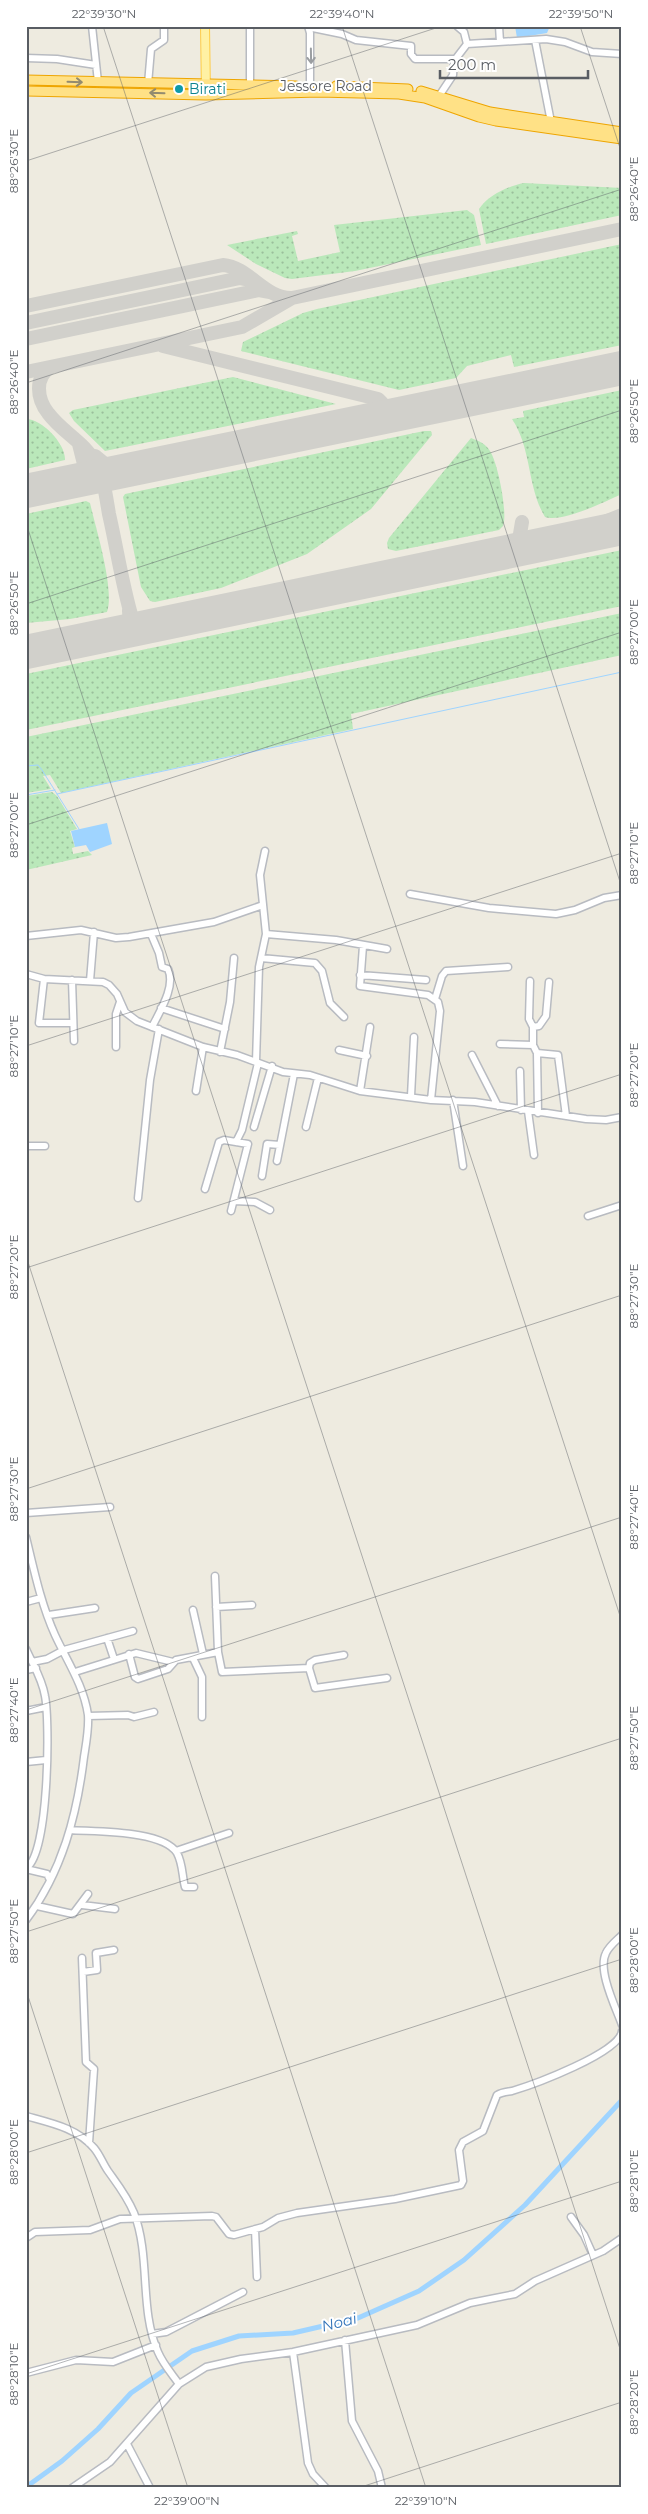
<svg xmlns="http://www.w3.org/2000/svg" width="648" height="2514" font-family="Montserrat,sans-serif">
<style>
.grass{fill:url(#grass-dots)}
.water{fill:#9fd4ff}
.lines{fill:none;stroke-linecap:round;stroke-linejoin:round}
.stream{stroke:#9fd4ff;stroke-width:1}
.canal{stroke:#9fd4ff;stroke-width:5}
.taxiway{stroke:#d1d0cb;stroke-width:14}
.runway{stroke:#d1d0cb;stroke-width:34}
.minor-casing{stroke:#b8bbc1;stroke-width:9}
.major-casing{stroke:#fecc49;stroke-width:10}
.highway-casing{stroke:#eea500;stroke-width:11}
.minor{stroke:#fff;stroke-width:6}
.major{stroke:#fff1a4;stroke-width:8}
.highway{stroke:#ffe186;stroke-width:9}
.oneway{stroke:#9b9ea1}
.oneway2{stroke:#938b6f}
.ticks{fill:none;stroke:#595d63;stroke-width:1;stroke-opacity:0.45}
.culture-dot{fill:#0f9aa8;stroke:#fff;stroke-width:2}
.labels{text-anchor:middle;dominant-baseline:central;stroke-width:4;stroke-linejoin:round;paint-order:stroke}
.street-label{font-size:14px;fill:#595d63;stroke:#fff}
.culture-label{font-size:14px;fill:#0d838f;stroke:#fff;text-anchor:start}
.water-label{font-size:15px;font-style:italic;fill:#3374b9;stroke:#fff}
.neatline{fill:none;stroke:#595d63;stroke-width:2}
.ticks-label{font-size:12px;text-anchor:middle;fill:#595d63}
</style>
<defs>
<pattern id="grass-dots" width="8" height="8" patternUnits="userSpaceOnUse" patternTransform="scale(1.25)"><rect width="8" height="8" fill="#bae8ba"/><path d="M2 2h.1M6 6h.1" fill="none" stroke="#9abf9b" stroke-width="1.8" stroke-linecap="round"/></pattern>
</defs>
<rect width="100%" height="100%" fill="#eeebe0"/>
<!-- grass -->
<path class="grass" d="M 524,183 L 622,188 L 622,215 L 486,244 L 479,209 C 488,195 508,186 524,183 Z
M 467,210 L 474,215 L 481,245 L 355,271 L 292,279 L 285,278 L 256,264 L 227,245 L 297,231 L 298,234 L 292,236 L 298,261 L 340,252 L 334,225 Z
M 622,244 L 622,345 L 514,367 L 511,355 L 467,366 L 456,378 L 399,390 L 241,351 L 243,342 L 303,313 L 317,309 Z
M 233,377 L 336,404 L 105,451 L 74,421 L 69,413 L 73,410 Z
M 622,390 L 622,494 C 604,502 562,523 545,517 C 527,487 532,449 512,419 L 524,417 L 523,411 Z
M 26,419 C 42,419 66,444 65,460 L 26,469 Z
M 424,431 L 431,431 L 432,435 L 371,509 L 307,554 L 221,588 L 155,602 L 150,601 L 141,587 L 123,497 L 125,494 Z
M 471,438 C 479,441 486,444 490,451 C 498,463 508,514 503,526 L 499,530 L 396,551 L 388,549 L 387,543 L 389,538 Z
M 86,501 L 90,503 C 96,529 115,590 107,612 L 70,619 L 26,623 L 26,514 Z
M 622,550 L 622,606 L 26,730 L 26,674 Z
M 622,613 L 622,655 L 351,714 L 353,729 L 61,793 L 50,775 L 43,776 L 51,789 L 26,793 L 26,737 Z
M 52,792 L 57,796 L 77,829 L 70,831 L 75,847 L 72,848 L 73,854 L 88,851 L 92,855 L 26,870 L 26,796 Z"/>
<!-- water -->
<path class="water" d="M 515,26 L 550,26 L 547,33 L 517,38 Z
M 107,823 L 112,844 L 90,852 L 86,845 L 75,847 L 71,831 Z"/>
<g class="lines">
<!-- stream -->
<path class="stream" d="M 26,766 L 38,765 L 42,770 L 79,829
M 57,794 L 622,672
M 26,795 L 55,790"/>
<!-- canal -->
<path class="canal" d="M 26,2487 L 62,2461 L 98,2429 L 131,2393 L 192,2351 L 239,2336 L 293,2333 L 358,2318 L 419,2291 L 464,2260 L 525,2205 L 622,2100"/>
<!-- taxiway -->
<path class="taxiway" d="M 26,306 L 223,265 C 249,267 265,299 292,298
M 26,323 L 240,278 L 251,280
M 26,339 L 250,292 L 259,290 L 270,292
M 163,346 L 378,399 L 382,403 L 379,415 L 361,421
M 51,367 C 34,377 37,399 48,413 C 62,432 84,442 96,463 C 104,478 106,497 109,514 C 117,549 122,584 132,618 L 139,627 L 145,627
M 26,372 L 242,327 L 292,298 L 622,229
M 95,456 L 112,470 L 125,471
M 59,484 L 71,481 L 81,474 L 84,464 L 79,444
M 558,541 L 622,515
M 502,553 L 519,540 L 522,522
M 119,633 C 128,628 130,621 129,611"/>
<!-- runway -->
<path class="runway" d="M 26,491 L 622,368
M 26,652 L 622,528"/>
<!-- minor casing -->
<g class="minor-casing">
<path id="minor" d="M 92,26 L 98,82
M 308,26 L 310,33 L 310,86
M 457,26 L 464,32 L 467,44
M 499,26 L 500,42
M 308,27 L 342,34 L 356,40 L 411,46 L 411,54 L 415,59 L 455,59
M 535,40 L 551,122
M 26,58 L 57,59 L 96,65
M 148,84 L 151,49 L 164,40 L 164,26
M 250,86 L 250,26
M 439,96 L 453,75 L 454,61 L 467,44 L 546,39 L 565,42 L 592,52 L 622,54
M 410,894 L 489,908 L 556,914 L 575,910 L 604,898 L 622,895
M 151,934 L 159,953 L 162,967 L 168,969 C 176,986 160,1011 152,1027
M 266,934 L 336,940 L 387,949
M 26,936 L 81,930 L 116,938 L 129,937 L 214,922 L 263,905
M 363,946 L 360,986 L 428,995 L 438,1002 L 440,1011 L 431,1100
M 261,958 L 315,963 L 322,971 L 330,1003 L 344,1017
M 26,974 L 44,979 L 103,982 L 109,985 L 117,994 L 125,1012 L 137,1021 L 203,1047 L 237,1055 L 283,1072 L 310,1075 L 360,1091 L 431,1100 L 475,1102 L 586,1119 L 606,1120 L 622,1117
M 360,975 L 426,980
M 44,979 L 39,1023 L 73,1023
M 72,980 L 74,1041
M 90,981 L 94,932
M 530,981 L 529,1019 L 533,1027
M 549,982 L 546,1016 L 539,1026 L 533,1027 L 533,1045 L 537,1053 L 558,1055 L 566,1116
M 435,999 L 442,976 L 446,971 L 508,967
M 161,1008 L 225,1029
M 500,1044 L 533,1045
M 116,1047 L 116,1014 L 120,1002
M 339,1050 L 367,1056
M 220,1052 L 230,1002 L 234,958
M 537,1053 L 538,1113
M 472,1055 L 498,1106
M 256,1062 L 259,967 L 266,934 L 260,875 L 265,851
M 520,1071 L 521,1110
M 196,1091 L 203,1047
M 360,1091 L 370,1027
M 411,1096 L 414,1037
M 453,1100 L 463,1166
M 528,1111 L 534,1155
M 254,1127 L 272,1066
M 306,1127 L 318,1078
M 236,1142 L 242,1130 L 258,1063
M 26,1146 L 45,1146
M 277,1161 L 294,1074
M 262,1176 L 267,1144 L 280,1145
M 205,1189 L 219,1142 L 224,1140 L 248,1144 L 231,1211
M 138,1198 L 150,1080 L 159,1029
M 234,1201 L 255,1202 L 270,1210
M 588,1216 L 622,1205
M 26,1513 L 110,1507
M 26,1537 C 34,1570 41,1604 55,1635 C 67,1661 84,1686 88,1715 C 89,1729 86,1744 84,1757 C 77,1815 62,1872 26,1920
M 215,1576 L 218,1652 L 222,1672 L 309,1668
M 26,1602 L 41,1598
M 216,1607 L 252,1605
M 193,1610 L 203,1654
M 49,1615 L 95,1608
M 107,1638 L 114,1659
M 26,1649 C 33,1665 42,1678 45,1696 C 50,1722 49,1855 26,1868
M 129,1654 L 135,1677 L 138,1679 L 168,1669 L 176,1660 L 218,1652
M 344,1655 L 315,1660 L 310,1663 L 309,1668 L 315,1688 L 387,1678
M 193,1658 L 202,1677 L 202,1717
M 32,1662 L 47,1659 L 64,1650 L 133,1631
M 26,1670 L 36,1668
M 75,1672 L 136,1653 L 173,1662
M 26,1711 L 46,1707
M 88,1716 L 128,1715 L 134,1717 L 154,1712
M 26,1762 L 46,1760
M 70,1830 C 95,1832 163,1830 177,1853 C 183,1864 182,1876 185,1887 L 194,1887
M 176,1851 L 229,1833
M 26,1869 L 47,1874 L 50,1880
M 82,1905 L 115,1909
M 37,1906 L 73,1914 L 88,1894
M 622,1935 C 617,1940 609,1946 606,1953 C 597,1970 616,2008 622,2025
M 82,1958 L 86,2062 L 94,2069 L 89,2143
M 83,1972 L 97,1970 L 96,1953 L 114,1950
M 26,2116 C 51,2123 77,2128 94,2148 C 100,2155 103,2164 108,2171 C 118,2185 127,2196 134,2213 C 151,2257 139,2309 158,2352 C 163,2364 172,2374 179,2384
M 571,2217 L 584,2235 L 593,2255
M 255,2229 L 257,2277
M 26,2238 L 35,2232 L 90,2230 L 120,2219 L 212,2216 L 216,2217 L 229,2234 L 234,2235 L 263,2227 L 278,2218 L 297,2213 L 395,2199 L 461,2185 L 463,2181 L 459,2150 L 463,2142 L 483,2131 L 497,2095 C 502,2092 506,2092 512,2091 C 532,2085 620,2053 622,2031
M 152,2334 L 166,2332 L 243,2292
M 345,2340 L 352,2421 L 378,2471 L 382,2488
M 293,2352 L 308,2463 L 313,2474 L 326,2488
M 26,2373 L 76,2360 L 113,2362 L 156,2345
M 127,2444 L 149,2486
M 72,2488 L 110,2462 L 179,2384 L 206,2367 L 241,2359 L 293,2352 L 417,2325 L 470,2303 L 515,2294 L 535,2281 L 603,2251 L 622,2238"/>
</g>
<!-- major casing -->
<g class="major-casing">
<path id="major" d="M 205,26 L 206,95"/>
</g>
<!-- highway casing -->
<g class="highway-casing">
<path id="highway" d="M 26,80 L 296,86
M 336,86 L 408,89
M 26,91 L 206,95 L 319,92 L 399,94 L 425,98 L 479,117 L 496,121 L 622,139
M 421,91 L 490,112 L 622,132"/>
</g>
<!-- minor -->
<use href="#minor" class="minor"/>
<!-- major -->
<use href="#major" class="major"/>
<!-- highway -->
<use href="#highway" class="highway"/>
</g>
<!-- one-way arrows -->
<defs><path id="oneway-shaft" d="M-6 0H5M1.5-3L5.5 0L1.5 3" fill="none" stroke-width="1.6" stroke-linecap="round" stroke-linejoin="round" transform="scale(1.25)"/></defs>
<use class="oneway" href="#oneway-shaft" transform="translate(311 56) rotate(89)"/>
<g class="oneway2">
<use href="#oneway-shaft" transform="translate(75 82) rotate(2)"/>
<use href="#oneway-shaft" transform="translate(157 93) rotate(-178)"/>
</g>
<!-- ticks -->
<path class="ticks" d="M 103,26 L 622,1622M 342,26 L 622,888M 580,26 L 622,154M 26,161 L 442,26M 26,383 L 622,189M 26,523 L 622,2355M 26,604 L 622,410M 26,825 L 622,632M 26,1046 L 622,853M 26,1256 L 426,2488M 26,1268 L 622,1074M 26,1489 L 622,1295M 26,1710 L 622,1517M 26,1932 L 622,1738M 26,1990 L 188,2488M 26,2153 L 622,1959M 26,2374 L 622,2181M 358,2488 L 622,2402"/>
<!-- markers -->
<circle class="culture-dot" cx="179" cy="89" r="5"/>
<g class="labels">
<!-- street labels -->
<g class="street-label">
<text x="326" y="86">Jessore Road</text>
</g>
<!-- culture labels -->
<g class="culture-label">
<text x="189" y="89">Birati</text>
</g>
<!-- water labels -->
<g class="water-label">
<text transform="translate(339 2322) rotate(-14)">Noai</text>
</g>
</g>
<!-- border -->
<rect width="648" height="2514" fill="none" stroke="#ffffff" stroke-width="55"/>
<!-- scale -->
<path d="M440 70v8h148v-8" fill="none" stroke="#595d63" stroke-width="2.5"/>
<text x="448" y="70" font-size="15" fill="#595d63" stroke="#ffffff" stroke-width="4" paint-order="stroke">200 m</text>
<rect x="28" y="28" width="592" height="2458" class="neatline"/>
<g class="ticks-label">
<text x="104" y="18">22°39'30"N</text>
<text x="342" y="18">22°39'40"N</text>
<text x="581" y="18">22°39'50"N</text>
<text transform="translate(14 161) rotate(-90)" y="4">88°26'30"E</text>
<text transform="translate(634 189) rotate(-90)" y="4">88°26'40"E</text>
<text transform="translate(14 382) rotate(-90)" y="4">88°26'40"E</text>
<text transform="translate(634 411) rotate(-90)" y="4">88°26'50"E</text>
<text transform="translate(14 603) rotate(-90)" y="4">88°26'50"E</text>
<text transform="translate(634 632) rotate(-90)" y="4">88°27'00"E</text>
<text transform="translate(14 825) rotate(-90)" y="4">88°27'00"E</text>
<text transform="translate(634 853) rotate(-90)" y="4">88°27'10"E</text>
<text transform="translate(14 1046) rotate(-90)" y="4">88°27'10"E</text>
<text transform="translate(634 1075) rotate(-90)" y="4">88°27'20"E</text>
<text transform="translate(14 1267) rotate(-90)" y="4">88°27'20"E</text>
<text transform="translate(634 1296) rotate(-90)" y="4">88°27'30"E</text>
<text transform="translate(14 1489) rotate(-90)" y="4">88°27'30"E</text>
<text transform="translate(634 1517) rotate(-90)" y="4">88°27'40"E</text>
<text transform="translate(14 1710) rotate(-90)" y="4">88°27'40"E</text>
<text transform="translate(634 1738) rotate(-90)" y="4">88°27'50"E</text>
<text transform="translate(14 1931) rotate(-90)" y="4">88°27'50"E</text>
<text transform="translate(634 1960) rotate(-90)" y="4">88°28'00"E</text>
<text transform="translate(14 2152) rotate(-90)" y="4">88°28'00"E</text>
<text transform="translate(634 2181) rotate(-90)" y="4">88°28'10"E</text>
<text transform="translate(14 2374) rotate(-90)" y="4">88°28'10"E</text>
<text transform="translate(634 2402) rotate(-90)" y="4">88°28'20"E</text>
<text x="187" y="2505">22°39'00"N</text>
<text x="426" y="2505">22°39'10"N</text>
</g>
</svg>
